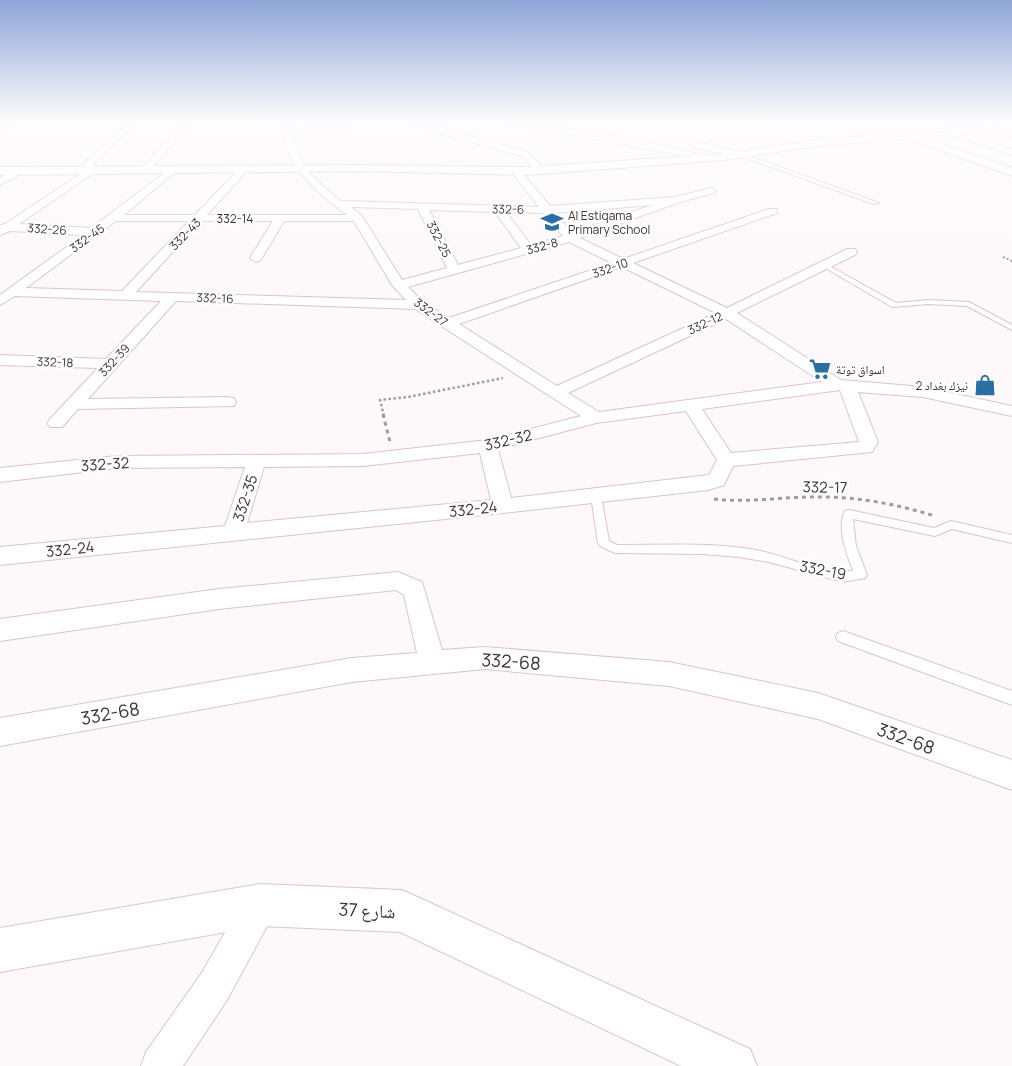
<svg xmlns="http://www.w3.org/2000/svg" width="1012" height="1066" font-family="Manrope,'Noto Naskh Arabic',sans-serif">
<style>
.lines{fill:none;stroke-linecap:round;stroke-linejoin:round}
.service-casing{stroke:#dcc3cf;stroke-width:2}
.minor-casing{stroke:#dcc3cf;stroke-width:2}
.tertiary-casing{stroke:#dcc3cf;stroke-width:2}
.path-far2{stroke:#a29b9e;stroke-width:2;stroke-dasharray:2 2;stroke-linecap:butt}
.path-far1{stroke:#a29b9e;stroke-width:2.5;stroke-dasharray:2.5 2.5;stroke-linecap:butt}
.path{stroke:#a29b9e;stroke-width:3;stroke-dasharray:4 4;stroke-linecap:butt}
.service{fill:#fff;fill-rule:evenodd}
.minor{fill:#fff;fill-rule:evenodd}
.tertiary{fill:#fff;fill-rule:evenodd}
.labels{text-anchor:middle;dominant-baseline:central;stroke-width:5;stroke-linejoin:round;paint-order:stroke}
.far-street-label{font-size:12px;fill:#3c3236;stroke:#fff}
.far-poi-label{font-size:12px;fill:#3c3236;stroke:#fff;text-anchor:start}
.street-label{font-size:15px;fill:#3c3236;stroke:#fff}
.near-street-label{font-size:18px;fill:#3c3236;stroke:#fff}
</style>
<rect width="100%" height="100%" fill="#fdf8fa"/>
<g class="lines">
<!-- service casing -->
<g class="service-casing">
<path id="service" d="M 740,154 L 744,154 L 879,203 L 874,204 L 740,156 Z
M 822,264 L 826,264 L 896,303 L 928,300 L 969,302 L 1012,325 L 1012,330 L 967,306 L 928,304 L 892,307 L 822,266 Z
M 596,492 L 601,496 L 609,541 L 617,545 C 663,545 710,542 756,550 C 788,556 820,574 853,571 C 847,554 836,528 845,511 L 849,510 L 934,528 L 951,521 L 1012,535 L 1012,543 L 952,529 L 935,536 L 853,519 L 856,546 L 867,575 L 865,578 L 848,581 L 835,580 L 769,562 L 739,557 L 703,554 L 615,553 L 600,546 L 598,543 L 591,496 Z
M 843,631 L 1012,691 L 1012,705 L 838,641 L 836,637 L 838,633 Z"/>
</g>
<!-- minor casing -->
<g class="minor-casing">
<path id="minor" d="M 6,122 L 16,122 L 0,129 L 0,124 Z
M 129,122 L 137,122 L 90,168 L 95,168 L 95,172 L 19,224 L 91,228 L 171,168 L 174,169 L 174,173 L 124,215 L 195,215 L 240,168 L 246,168 L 246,172 L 207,215 L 347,215 C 316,192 282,164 282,122 L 290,122 L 291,130 L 344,126 L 344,130 L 341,130 L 292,135 L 305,168 L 328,191 L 341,201 L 539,207 L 511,171 L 516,168 L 519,169 L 550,206 L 676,197 L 711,188 L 716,191 L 715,193 L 680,202 L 580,238 L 623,259 L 769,209 L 777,209 L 777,213 L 633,263 L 727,308 L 847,249 L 855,249 L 857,252 L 855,255 L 737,313 L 841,380 L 923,387 L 1012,406 L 1012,416 L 923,397 L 858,392 L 878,442 L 872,452 L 733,466 L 724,485 L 708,490 L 503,513 L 0,565 L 0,547 L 225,526 L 245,467 L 117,468 L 0,482 L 0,468 L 117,456 L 363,454 L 488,440 L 581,416 L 415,309 L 176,301 L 88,399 L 228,397 L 234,398 L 236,402 L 234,406 L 78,409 L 62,427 L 50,427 L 47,423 L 50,419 L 98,368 L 0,365 L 0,355 L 106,359 L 161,301 L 15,296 L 0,305 L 0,295 L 83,235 L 10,231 L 0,235 L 0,225 L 5,224 L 82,173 L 77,170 L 79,168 ZM 652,205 L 572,233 L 555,213 ZM 351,207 L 418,209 L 447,268 L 402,280 L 362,216 ZM 429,210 L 495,212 L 521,248 L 458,265 ZM 506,212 L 544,213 L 563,236 L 531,245 ZM 116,221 L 189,221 L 122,291 L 26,288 ZM 201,221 L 273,221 L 250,258 L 256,262 L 260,261 L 284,221 L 354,221 L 392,285 L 406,300 L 136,292 ZM 569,242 L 612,263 L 449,318 L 423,302 L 408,287 ZM 622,267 L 716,313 L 557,386 L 459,324 ZM 726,319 L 822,382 L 599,412 L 568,393 ZM 840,390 L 859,442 L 731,453 L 702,409 ZM 686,411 L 717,460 L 709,475 L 511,498 L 498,449 L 596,423 ZM 480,453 L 491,500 L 247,523 L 264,467 L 363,466 Z
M 185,122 L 193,122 L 147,173 L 141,173 L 141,169 Z
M 412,122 L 422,122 L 528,152 L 545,170 L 537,172 L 522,156 L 441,134 Z
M 503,122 L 519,122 L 638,140 L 716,158 L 711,161 Z
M 991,126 L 1012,131 L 1012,136 L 988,130 L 987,128 Z
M 948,129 L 1012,149 L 1012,155 L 948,133 Z
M 695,142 L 742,152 L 746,155 L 742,158 L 692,147 L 691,145 Z
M 18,169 L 26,171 L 0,185 L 0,178 Z
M 398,572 L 422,582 L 442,650 L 485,647 L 669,662 L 818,693 L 1012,760 L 1012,790 L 818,719 L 669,686 L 485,669 L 352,682 L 0,746 L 0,718 L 352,658 L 417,653 L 404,595 L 396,590 L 219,609 L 0,641 L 0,619 L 219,589 Z
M 260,888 L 272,893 L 277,905 L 272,917 L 227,1000 L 183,1066 L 141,1066 L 146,1052 L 201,974 L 248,893 Z"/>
</g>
<!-- tertiary casing -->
<g class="tertiary-casing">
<path id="tertiary" d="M 1012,123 L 1012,129 L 922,137 L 1012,168 L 1012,176 L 914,141 L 914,138 L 817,146 L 724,160 L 528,175 L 359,171 L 0,175 L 0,167 L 359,165 L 528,167 L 724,154 L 817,140 Z
M 260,884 L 402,890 L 750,1049 L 757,1066 L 681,1066 L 400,932 L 260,926 L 0,972 L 0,928 Z"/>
</g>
<!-- path-far2 -->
<path class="path-far2" d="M 1003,257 L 1012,261"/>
<!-- path-far1 -->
<path class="path-far1" d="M 384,416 L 380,400 L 408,397 L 503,378"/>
<!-- path -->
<path class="path" d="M 383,414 L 390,442
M 714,499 C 747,503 781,497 814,497 C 855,496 896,504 935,516"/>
<!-- service -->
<use href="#service" class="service"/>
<!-- minor -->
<use href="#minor" class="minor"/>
<!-- tertiary -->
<use href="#tertiary" class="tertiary"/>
</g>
<!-- sky -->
<linearGradient id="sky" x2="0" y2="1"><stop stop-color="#8da5d7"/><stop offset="0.45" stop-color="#fefcfd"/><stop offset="1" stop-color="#fefcfd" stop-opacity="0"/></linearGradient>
<rect width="1012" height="271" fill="url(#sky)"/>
<!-- icons -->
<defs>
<g id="school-bare" transform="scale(1.725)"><path d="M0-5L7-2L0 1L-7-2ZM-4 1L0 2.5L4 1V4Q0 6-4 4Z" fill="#2a6ea3" stroke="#fff" stroke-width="2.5" paint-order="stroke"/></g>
<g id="supermarket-bare" transform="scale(1.725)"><path d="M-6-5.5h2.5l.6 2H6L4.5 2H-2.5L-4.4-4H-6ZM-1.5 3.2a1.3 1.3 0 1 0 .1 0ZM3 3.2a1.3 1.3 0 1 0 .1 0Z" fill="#2a6ea3" stroke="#fff" stroke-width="2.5" paint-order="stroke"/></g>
<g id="shop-bare" transform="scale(1.725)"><path d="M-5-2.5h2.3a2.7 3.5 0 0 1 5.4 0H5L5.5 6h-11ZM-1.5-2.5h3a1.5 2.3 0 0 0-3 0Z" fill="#2a6ea3" stroke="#fff" stroke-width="2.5" paint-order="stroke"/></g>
</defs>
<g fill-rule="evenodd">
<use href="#school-bare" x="552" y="222"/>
<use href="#supermarket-bare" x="820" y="369"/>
<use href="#shop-bare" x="985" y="385"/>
</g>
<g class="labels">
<!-- far-street labels -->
<g class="far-street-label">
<text transform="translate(508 209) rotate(1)">332-6</text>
<text x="235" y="218">332-14</text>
<text transform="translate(47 229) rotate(4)">332-26</text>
<text transform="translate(185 234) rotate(-46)">332-43</text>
<text transform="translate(87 238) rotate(-36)">332-45</text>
<text transform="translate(439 239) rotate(63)">332-25</text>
<text transform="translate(542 246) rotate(-15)">332-8</text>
<text transform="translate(610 268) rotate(-19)">332-10</text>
<text transform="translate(215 298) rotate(2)">332-16</text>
<text transform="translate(431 312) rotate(37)">332-27</text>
<text transform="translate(705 323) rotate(-25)">332-12</text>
<text transform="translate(114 360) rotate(-47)">332-39</text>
<text transform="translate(55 362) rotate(2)">332-18</text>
</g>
<!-- far-poi labels -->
<g class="far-poi-label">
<text x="568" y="215">Al Estiqama<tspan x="568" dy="14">Primary School</tspan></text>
<text x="836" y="369">اسواق توتة</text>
<text x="968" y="385" text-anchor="end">نيزك بغداد 2</text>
</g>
<!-- street labels -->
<g class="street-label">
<text transform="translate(508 440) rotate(-13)">332-32</text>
<text transform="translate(105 464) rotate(-4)">332-32</text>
<text transform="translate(825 487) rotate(1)">332-17</text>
<text transform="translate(245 498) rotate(-72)">332-35</text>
<text transform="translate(473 509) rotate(-6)">332-24</text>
<text transform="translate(70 549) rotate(-6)">332-24</text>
<text transform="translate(823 570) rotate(11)">332-19</text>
</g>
<!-- near-street labels -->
<g class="near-street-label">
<text transform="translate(511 661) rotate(4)">332-68</text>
<text transform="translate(110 713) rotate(-10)">332-68</text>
<text transform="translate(906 738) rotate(20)">332-68</text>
<text transform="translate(367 910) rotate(3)">شارع 37</text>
</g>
</g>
</svg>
